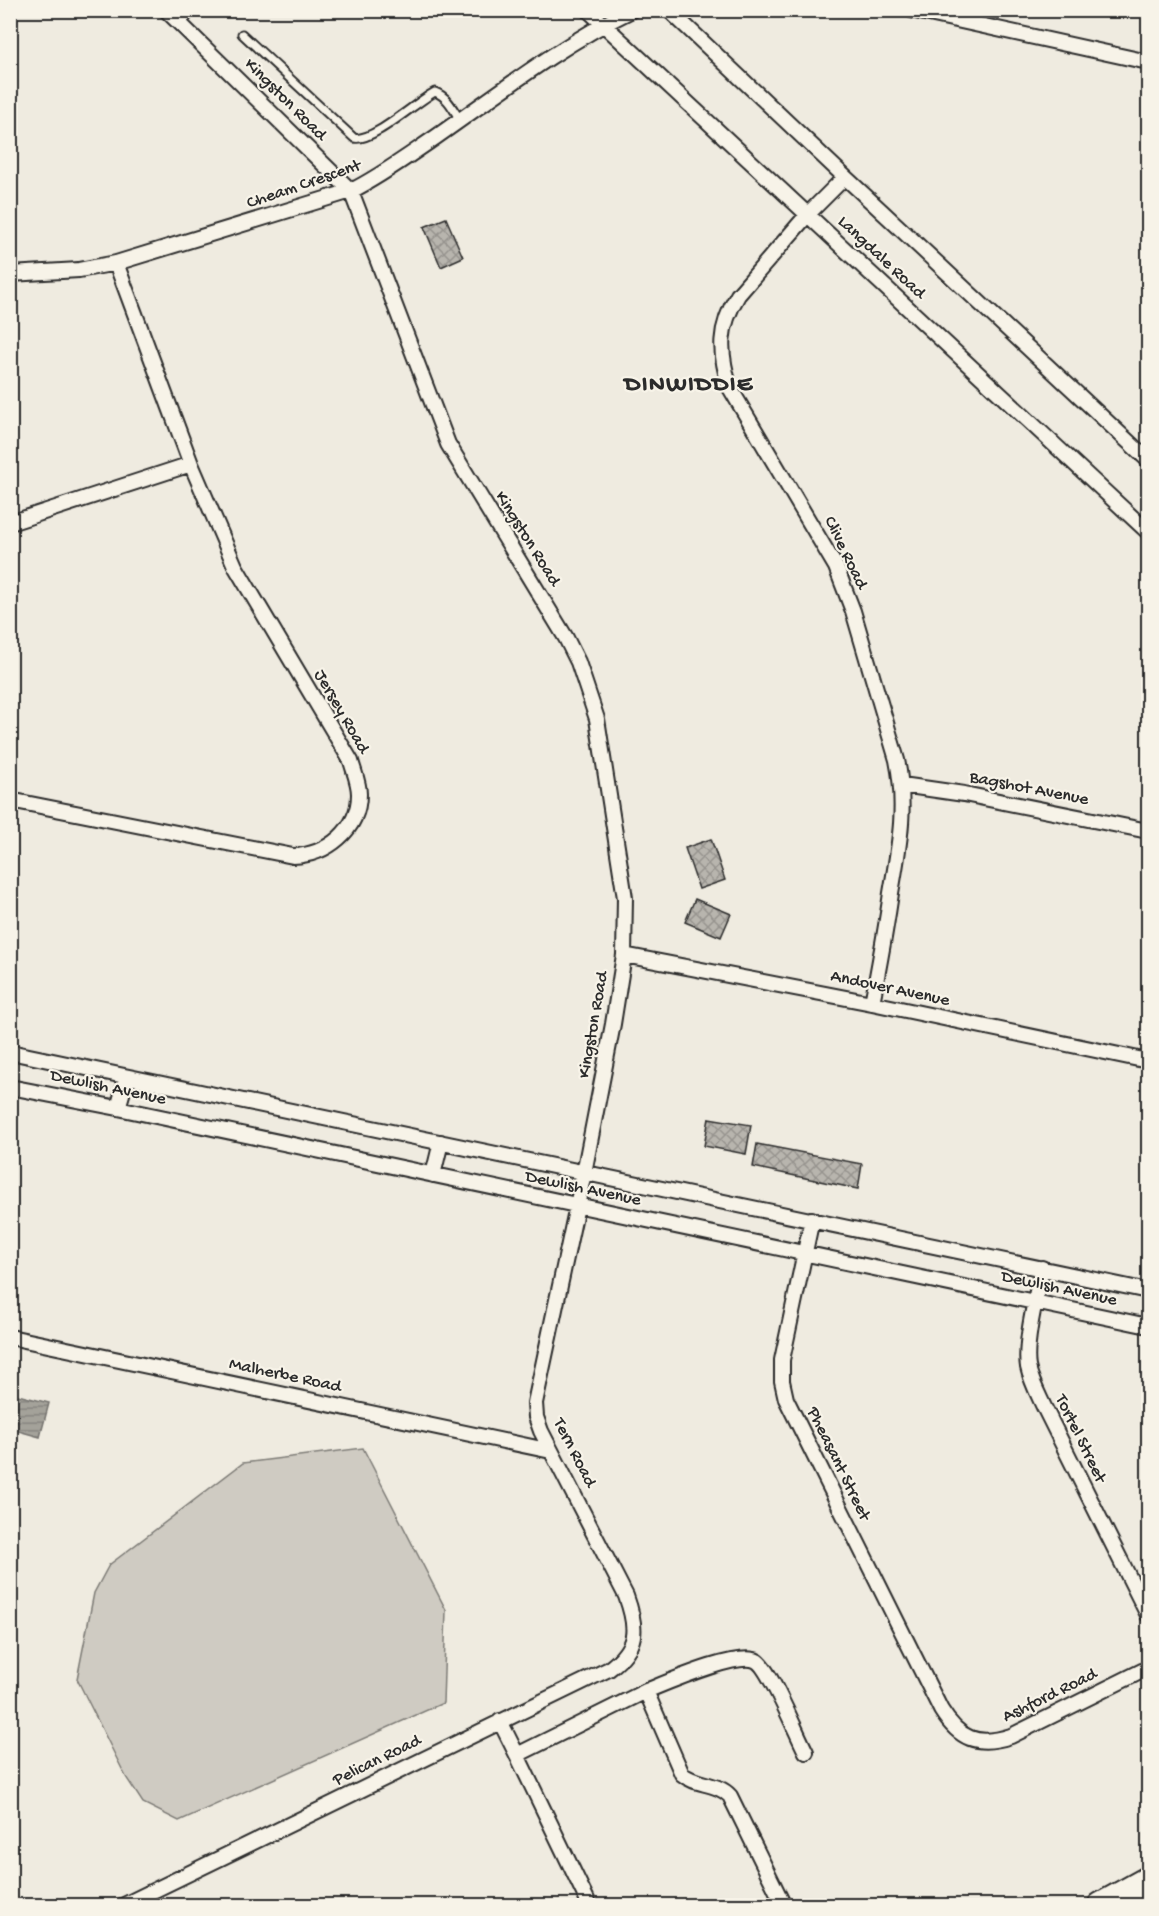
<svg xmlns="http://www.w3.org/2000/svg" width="1159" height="1916" font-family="'Gochi Hand',sans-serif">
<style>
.garden{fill:#cfcbc2;stroke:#7d7b76;stroke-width:1.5}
.water{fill:url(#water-rules);stroke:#74726e;stroke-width:1.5}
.building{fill:url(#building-cross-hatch);stroke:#2b2b2b;stroke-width:1.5}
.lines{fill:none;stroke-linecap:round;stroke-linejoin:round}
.lane-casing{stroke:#2b2b2b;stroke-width:11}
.street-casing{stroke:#2b2b2b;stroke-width:18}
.highway-casing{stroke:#2b2b2b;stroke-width:30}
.lane{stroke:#f7f3e8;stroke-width:7}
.street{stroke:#f7f3e8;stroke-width:14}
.highway{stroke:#f7f3e8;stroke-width:26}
.labels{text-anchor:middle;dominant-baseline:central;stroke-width:4.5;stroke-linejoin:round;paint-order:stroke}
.street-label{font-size:18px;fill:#2b2b2b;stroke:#f7f3e8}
.district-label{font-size:24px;font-weight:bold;letter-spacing:1.5px;fill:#2b2b2b;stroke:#f7f3e8}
</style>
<defs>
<pattern id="water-rules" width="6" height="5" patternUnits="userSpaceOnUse" patternTransform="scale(1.5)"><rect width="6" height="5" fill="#a4a29a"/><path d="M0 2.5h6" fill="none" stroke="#86847e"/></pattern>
<pattern id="building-cross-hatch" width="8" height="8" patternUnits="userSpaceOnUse" patternTransform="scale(1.5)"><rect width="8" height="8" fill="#b8b5ae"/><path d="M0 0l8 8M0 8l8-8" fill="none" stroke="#96938e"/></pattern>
</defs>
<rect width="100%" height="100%" fill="#efebe0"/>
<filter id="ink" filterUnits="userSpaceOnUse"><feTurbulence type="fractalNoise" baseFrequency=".0167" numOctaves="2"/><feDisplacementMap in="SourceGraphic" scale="12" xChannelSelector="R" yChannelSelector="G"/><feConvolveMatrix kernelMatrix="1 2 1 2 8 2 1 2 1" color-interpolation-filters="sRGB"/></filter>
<g filter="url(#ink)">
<!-- garden -->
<path class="garden" d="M 363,1448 L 446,1610 L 443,1703 L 179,1821 L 143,1803 L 126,1777 L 77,1679 L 94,1593 L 109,1565 L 243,1463 Z"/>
<!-- water -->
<path class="water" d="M 10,1393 L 49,1403 L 40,1437 L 11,1429 Z"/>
<!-- building -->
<path class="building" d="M 446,218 L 463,257 L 441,267 L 424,227 Z
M 711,839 L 725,880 L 699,889 L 685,848 Z
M 695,899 L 731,914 L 721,937 L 685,922 Z
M 709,1118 L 751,1125 L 746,1154 L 704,1146 Z
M 757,1144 L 862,1164 L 858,1189 L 753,1167 Z"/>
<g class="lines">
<!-- lane casing -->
<g class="lane-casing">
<path id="lane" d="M 181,24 L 193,10
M 242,34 L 354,138 C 372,143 417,101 435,92 C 448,97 453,109 460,120"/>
</g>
<!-- street casing -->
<g class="street-casing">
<path id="street" d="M 588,10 L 1148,532
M 669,10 L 845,177 L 1148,460
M 911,10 L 1148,62
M 845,177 L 808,214 L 738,295 C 718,328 719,352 730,388 L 836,567 L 853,611 L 897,760 C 907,808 899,846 891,893 C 886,930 879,966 872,1003
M 10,274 L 79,270 L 116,263 L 351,191 C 381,176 408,156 436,137 C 499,93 562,44 632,10
M 10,523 L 191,464
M 902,785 L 964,794 L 1148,831
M 10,800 L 293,856 C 327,855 359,830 359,794 C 359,783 354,772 351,761 L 235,566 L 191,464 L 116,263
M 624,955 L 872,1003 L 1148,1061
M 10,1052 L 1148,1291
M 10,1087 L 118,1108 L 1148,1326
M 118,1108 L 127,1077
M 433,1175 L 441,1142
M 812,1219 L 782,1360 L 782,1381 L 786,1399 L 941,1710 C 959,1739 977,1747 1011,1736 L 1148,1668
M 1042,1268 C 1037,1293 1024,1343 1028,1367 C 1031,1381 1038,1394 1044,1407 L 1148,1615
M 10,1337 L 551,1451
M 646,1691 C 666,1683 739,1651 757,1661 C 770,1669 797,1735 806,1752
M 500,1721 L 517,1755 L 646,1691 L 682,1774 C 696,1786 717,1782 730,1796 L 784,1906
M 517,1755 L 590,1906
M 122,1906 L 609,1669 C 638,1647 638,1629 626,1596 L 541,1431 L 536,1417 L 535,1403 L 584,1173 L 613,1024 L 624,955 L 625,898 L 597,719 L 578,662 L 566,638 L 448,444 L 351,191 L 166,10"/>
</g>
<!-- highway casing -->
<g class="highway-casing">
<path id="highway" d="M 1101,1906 L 1148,1880"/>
</g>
<!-- lane -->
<use href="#lane" class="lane"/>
<!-- street -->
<use href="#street" class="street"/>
<!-- highway -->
<use href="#highway" class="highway"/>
</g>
</g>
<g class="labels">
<!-- street labels -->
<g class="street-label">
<text transform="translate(285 100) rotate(45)">Kingston Road</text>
<text transform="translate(304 185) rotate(-19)">Cheam Crescent</text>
<text transform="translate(881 258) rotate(43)">Langdale Road</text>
<text transform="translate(527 539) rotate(58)">Kingston Road</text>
<text transform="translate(845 553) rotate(64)">Clive Road</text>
<text transform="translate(341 712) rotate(60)">Jersey Road</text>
<text transform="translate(1029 789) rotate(11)">Bagshot Avenue</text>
<text transform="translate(890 989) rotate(12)">Andover Avenue</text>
<text transform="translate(594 1025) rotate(-80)">Kingston Road</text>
<text transform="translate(108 1088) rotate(12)">Dewlish Avenue</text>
<text transform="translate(583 1189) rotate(12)">Dewlish Avenue</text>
<text transform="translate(1059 1289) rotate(12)">Dewlish Avenue</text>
<text transform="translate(285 1376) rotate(12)">Malherbe Road</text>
<text transform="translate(1080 1439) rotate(64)">Tortel Street</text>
<text transform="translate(574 1453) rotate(63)">Tern Road</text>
<text transform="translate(838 1464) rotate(64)">Pheasant Street</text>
<text transform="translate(1050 1696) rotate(-26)">Ashford Road</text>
<text transform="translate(377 1761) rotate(-26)">Pelican Road</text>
</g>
<!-- district labels -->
<g class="district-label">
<text x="689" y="385">DINWIDDIE</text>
</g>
</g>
<!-- margin -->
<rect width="1159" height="1916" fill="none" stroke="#f7f3e8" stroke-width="36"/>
<rect x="18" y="18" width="1123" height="1880" fill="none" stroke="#2b2b2b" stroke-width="2" filter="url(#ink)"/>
</svg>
